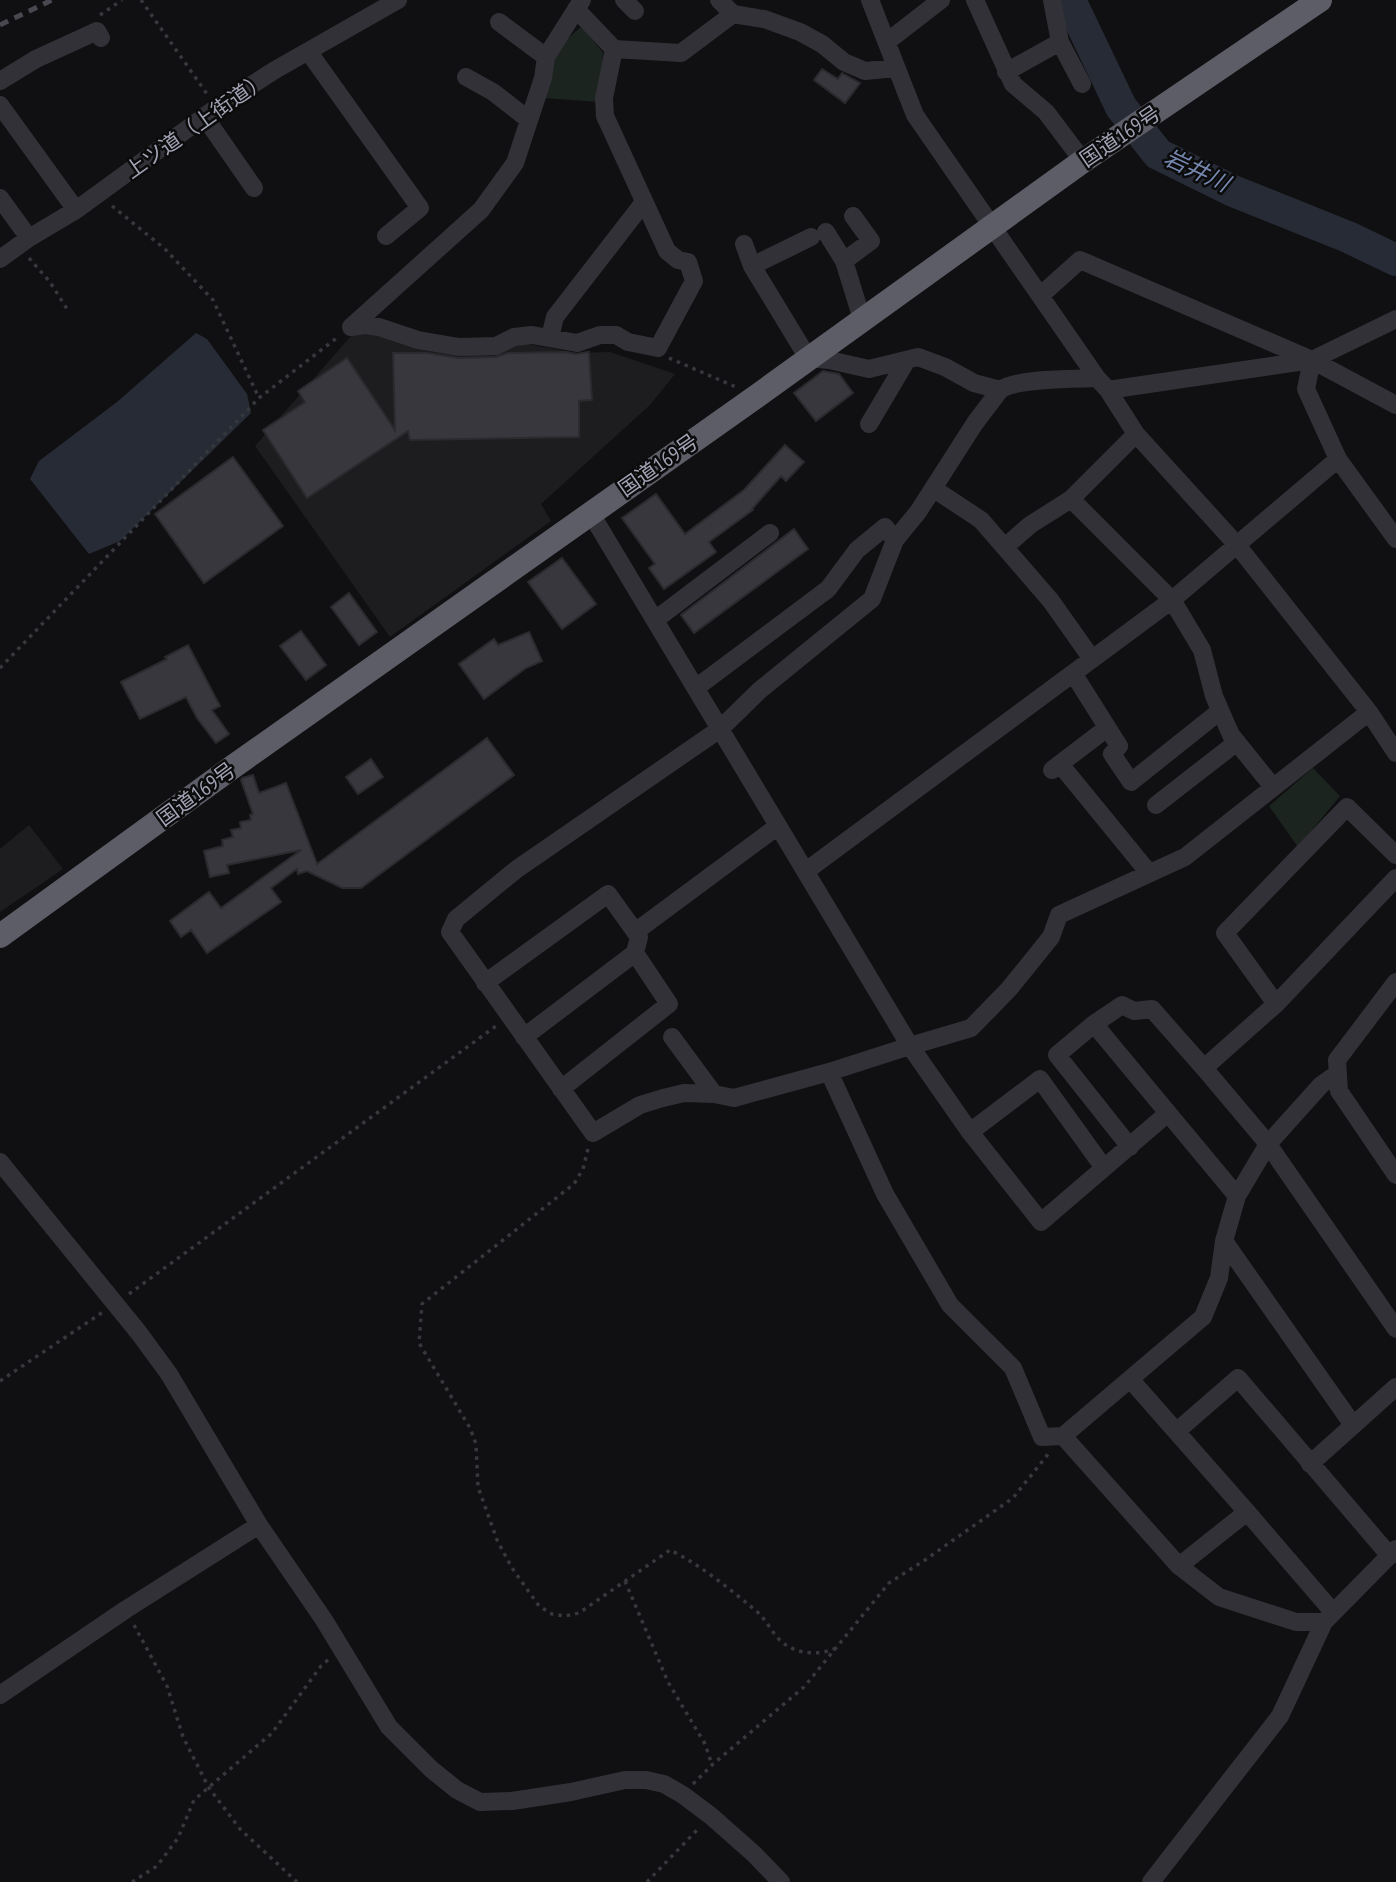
<svg xmlns="http://www.w3.org/2000/svg" width="1396" height="1882" font-family="'PT Sans Narrow','Noto Sans JP',sans-serif">
<style>
.built{fill:#1d1c1f}
.green{fill:#1c241f}
.water{fill:#262b35}
.lines{fill:none;stroke-linecap:round;stroke-linejoin:round}
.river{stroke:#262b35;stroke-width:32}
.building{fill:#38373d;stroke:#2b2a2e;stroke-width:2}
.path{stroke:#37373e;stroke-width:3.5;stroke-dasharray:3.5 5;stroke-linecap:butt}
.minor{stroke:#313137;stroke-width:18}
.highway{stroke:#5d5d68;stroke-width:24}
.rail{stroke:#484850;stroke-width:5;stroke-dasharray:9 7;stroke-linecap:butt}
.labels{text-anchor:middle;dominant-baseline:central;stroke-width:5;stroke-linejoin:round;paint-order:stroke}
.street-label{font-size:21px;fill:#a1a2b3;stroke:#0b0b0c}
.water-label{font-size:23px;font-style:italic;fill:#7688b0;stroke:#0b0b0c}
</style>
<rect width="100%" height="100%" fill="#101012"/>
<!-- built -->
<path class="built" d="M 358,332 L 521,343 L 578,353 L 610,352 L 675,374 L 650,405 L 541,504 L 551,521 L 390,637 L 255,446 L 350,337 Z
M 29,825 L 63,869 L 0,912 L 0,849 Z"/>
<!-- green -->
<path class="green" d="M 582,26 L 603,53 L 598,102 L 545,98 L 556,49 Z
M 1313,768 L 1340,796 L 1298,847 L 1269,806 Z"/>
<!-- water -->
<path class="water" d="M 196,333 L 207,339 L 247,394 L 251,413 L 120,541 L 89,554 L 30,479 L 39,461 L 117,402 Z"/>
<g class="lines">
<!-- river -->
<path class="river" d="M 1070,0 L 1121,107 L 1158,154 L 1233,191 L 1348,237 L 1396,260"/>
</g>
<!-- building -->
<path class="building" d="M 822,69 L 838,79 L 842,73 L 860,83 L 845,103 L 814,80 Z
M 565,352 L 576,354 L 589,352 L 592,400 L 579,401 L 579,437 L 410,440 L 408,431 L 307,498 L 263,430 L 305,402 L 298,391 L 347,358 L 395,430 L 393,353 L 427,353 L 459,358 L 496,357 L 508,353 Z
M 823,371 L 839,374 L 853,393 L 816,421 L 794,393 Z
M 785,445 L 804,462 L 786,481 L 781,476 L 752,509 L 753,510 L 709,542 L 716,552 L 664,589 L 649,568 L 655,564 L 622,518 L 656,494 L 685,534 L 744,490 Z
M 233,457 L 283,526 L 204,583 L 155,514 Z
M 794,529 L 808,549 L 694,633 L 681,615 Z
M 562,558 L 596,604 L 562,629 L 528,582 Z
M 349,593 L 377,632 L 359,645 L 331,607 Z
M 301,631 L 326,665 L 306,680 L 280,646 Z
M 529,632 L 542,661 L 526,668 L 484,699 L 459,664 L 494,639 L 498,645 Z
M 188,645 L 220,706 L 212,710 L 229,734 L 216,743 L 197,718 L 186,697 L 140,719 L 121,682 L 167,659 L 165,657 Z
M 487,738 L 514,775 L 361,888 L 342,888 L 307,871 L 298,874 L 297,869 L 271,888 L 281,902 L 207,953 L 191,930 L 181,937 L 170,921 L 209,892 L 221,908 L 301,850 L 227,865 L 229,873 L 210,877 L 204,851 L 223,846 L 222,840 L 233,837 L 231,830 L 241,828 L 240,822 L 251,820 L 250,815 L 253,814 L 241,780 L 242,778 L 253,775 L 259,793 L 286,783 L 317,864 Z
M 371,759 L 383,777 L 358,794 L 346,777 Z"/>
<g class="lines">
<!-- path -->
<path class="path" d="M 141,0 L 207,94
M 100,15 L 122,0
M 112,206 L 165,249 L 213,300 L 259,398
M 29,258 L 50,282 L 69,312
M 669,358 L 736,387
M 0,668 L 259,398 L 338,337
M 588,1149 L 583,1169 L 574,1184 L 422,1304 L 419,1343 L 470,1428 L 476,1444 L 478,1487 L 497,1540 L 512,1568 L 539,1606 L 552,1614 L 565,1616 L 579,1613 L 670,1550 C 699,1564 730,1589 755,1610 C 764,1617 769,1627 776,1636 C 791,1654 816,1657 836,1648
M 129,1294 L 496,1026
M 0,1381 L 103,1312
M 625,1581 L 668,1682 L 705,1744 L 712,1765
M 134,1625 L 167,1686 L 183,1737 L 209,1788 L 240,1829 L 297,1882
M 693,1784 L 712,1765 L 804,1687 L 889,1583 L 925,1560 L 1013,1498 L 1049,1453
M 132,1882 L 157,1866 L 178,1838 L 194,1800 L 272,1733 L 321,1666 L 329,1659
M 647,1882 L 699,1828"/>
<!-- minor -->
<path class="minor" d="M 624,0 L 635,11
M 719,0 L 733,14 L 764,19 L 800,32 L 822,44 L 844,62 L 865,71 L 896,68
M 870,0 L 915,115 L 1097,378 L 1108,390 L 1136,434 L 1237,545 L 1369,712 L 1396,753
M 975,0 L 1013,84 L 1046,112 L 1083,161
M 576,9 L 614,49 L 681,53 L 733,14
M 499,22 L 546,57
M 888,41 L 941,0
M 1060,42 L 1082,84
M 308,51 L 420,208 L 386,236
M 1006,72 L 1060,42 L 1052,0
M 466,77 L 493,92 L 529,120
M 0,81 L 36,59 L 97,31 L 101,38
M 0,105 L 76,210
M 204,116 L 254,188
M 0,198 L 29,238
M 826,232 L 844,261 L 862,319
M 744,244 L 752,266 L 808,358 L 829,360 L 869,369 L 918,357 L 945,367 L 974,383 L 1000,390 C 1016,378 1075,379 1097,378
M 0,259 L 29,238 L 76,210 L 216,108 L 275,70 L 398,0
M 844,261 L 871,241 L 853,216
M 752,266 L 811,237
M 1041,295 L 1080,260 L 1312,360 L 1396,405
M 351,327 L 366,325 L 379,327 L 418,340 L 459,347 L 496,346 L 514,337 L 532,335 L 577,343 L 600,335 L 616,335 L 628,342 L 658,348 L 694,281 L 688,262 L 678,260 L 667,251 L 605,116 L 604,98 L 614,49
M 351,327 L 481,210 L 515,163 L 543,78 L 546,57 L 582,0
M 550,337 L 555,317 L 644,202
M 1312,360 L 1306,389 L 1338,459 L 1396,539
M 1108,390 L 1312,360 L 1396,319
M 869,424 L 907,360
M 934,489 L 981,520 L 1051,601 L 1092,659
M 1071,499 L 1172,600 L 1202,650 L 1214,696 L 1231,735 L 1273,787
M 590,512 L 910,1046 L 829,1072 L 885,1194 L 950,1305 L 1013,1368 L 1042,1437 L 1063,1436 L 1179,1566 L 1219,1597 L 1296,1622 L 1324,1622
M 1005,547 L 1030,525 L 1071,499 L 1136,434
M 655,620 L 770,533
M 1073,673 L 1119,746 L 1112,754 L 1131,782 L 1220,711
M 697,687 L 828,589 L 857,550 L 885,527 L 895,540
M 1060,764 L 1149,873
M 1052,770 L 1107,728
M 1156,805 L 1237,742
M 806,871 L 1172,600 L 1338,459
M 635,932 L 778,826
M 1396,982 L 1337,1060 L 1339,1091 L 1396,1175
M 485,983 L 608,894 L 639,937 L 635,953 L 669,1004 L 561,1089
M 1276,1004 L 1225,933 L 1347,807 L 1396,855
M 1094,1024 L 1057,1055 L 1130,1147
M 524,1037 L 635,953
M 672,1037 L 714,1094
M 1204,1068 L 1268,1144 L 1396,1329
M 829,1072 L 734,1098 L 714,1094 L 684,1093 L 663,1098 L 640,1105 L 593,1133 L 450,932 L 456,919 L 517,869 L 720,729 L 760,690 L 872,599 L 895,540 L 918,512 L 975,423 L 1000,390
M 970,1132 L 1040,1079 L 1104,1168 L 1041,1222 L 970,1132 L 910,1046 L 971,1028 L 1009,989 L 1051,937 L 1059,915 L 1185,857 L 1369,712
M 0,1162 L 139,1333 L 169,1374 L 259,1525 L 324,1620 L 389,1727 L 431,1769 L 457,1790 L 480,1802 L 512,1801 L 571,1792 L 625,1780 L 646,1780 L 664,1784 L 683,1795 L 711,1816 L 754,1854 L 781,1882
M 1104,1168 L 1168,1113
M 1237,1196 L 1094,1024 L 1122,1005 L 1134,1011 L 1152,1009 L 1204,1068 L 1276,1004 L 1396,878
M 1224,1241 L 1353,1425
M 1130,1379 L 1247,1512 L 1333,1612
M 1177,1431 L 1238,1378 L 1390,1556
M 1063,1436 L 1203,1317 L 1219,1278 L 1224,1241 L 1237,1196 L 1268,1144 L 1321,1085 L 1338,1073
M 1310,1464 L 1396,1387
M 1179,1566 L 1247,1512
M 0,1695 L 125,1610 L 259,1525
M 1151,1882 L 1280,1716 L 1324,1622 L 1396,1549"/>
<!-- highway -->
<path class="highway" d="M 0,936 L 234,766 L 757,396 L 1083,161 L 1320,0"/>
<!-- rail -->
<path class="rail" d="M 0,25 L 52,0"/>
</g>
<g class="labels">
<!-- street labels -->
<g class="street-label">
<text transform="translate(196 125) rotate(-35)">上ツ道（上街道）</text>
<text transform="translate(1120 136) rotate(-34)">国道169号</text>
<text transform="translate(658 465) rotate(-35)">国道169号</text>
<text transform="translate(196 794) rotate(-36)">国道169号</text>
</g>
<!-- water labels -->
<g class="water-label">
<text transform="translate(1197 170) rotate(25)">岩井川</text>
</g>
</g>
</svg>
